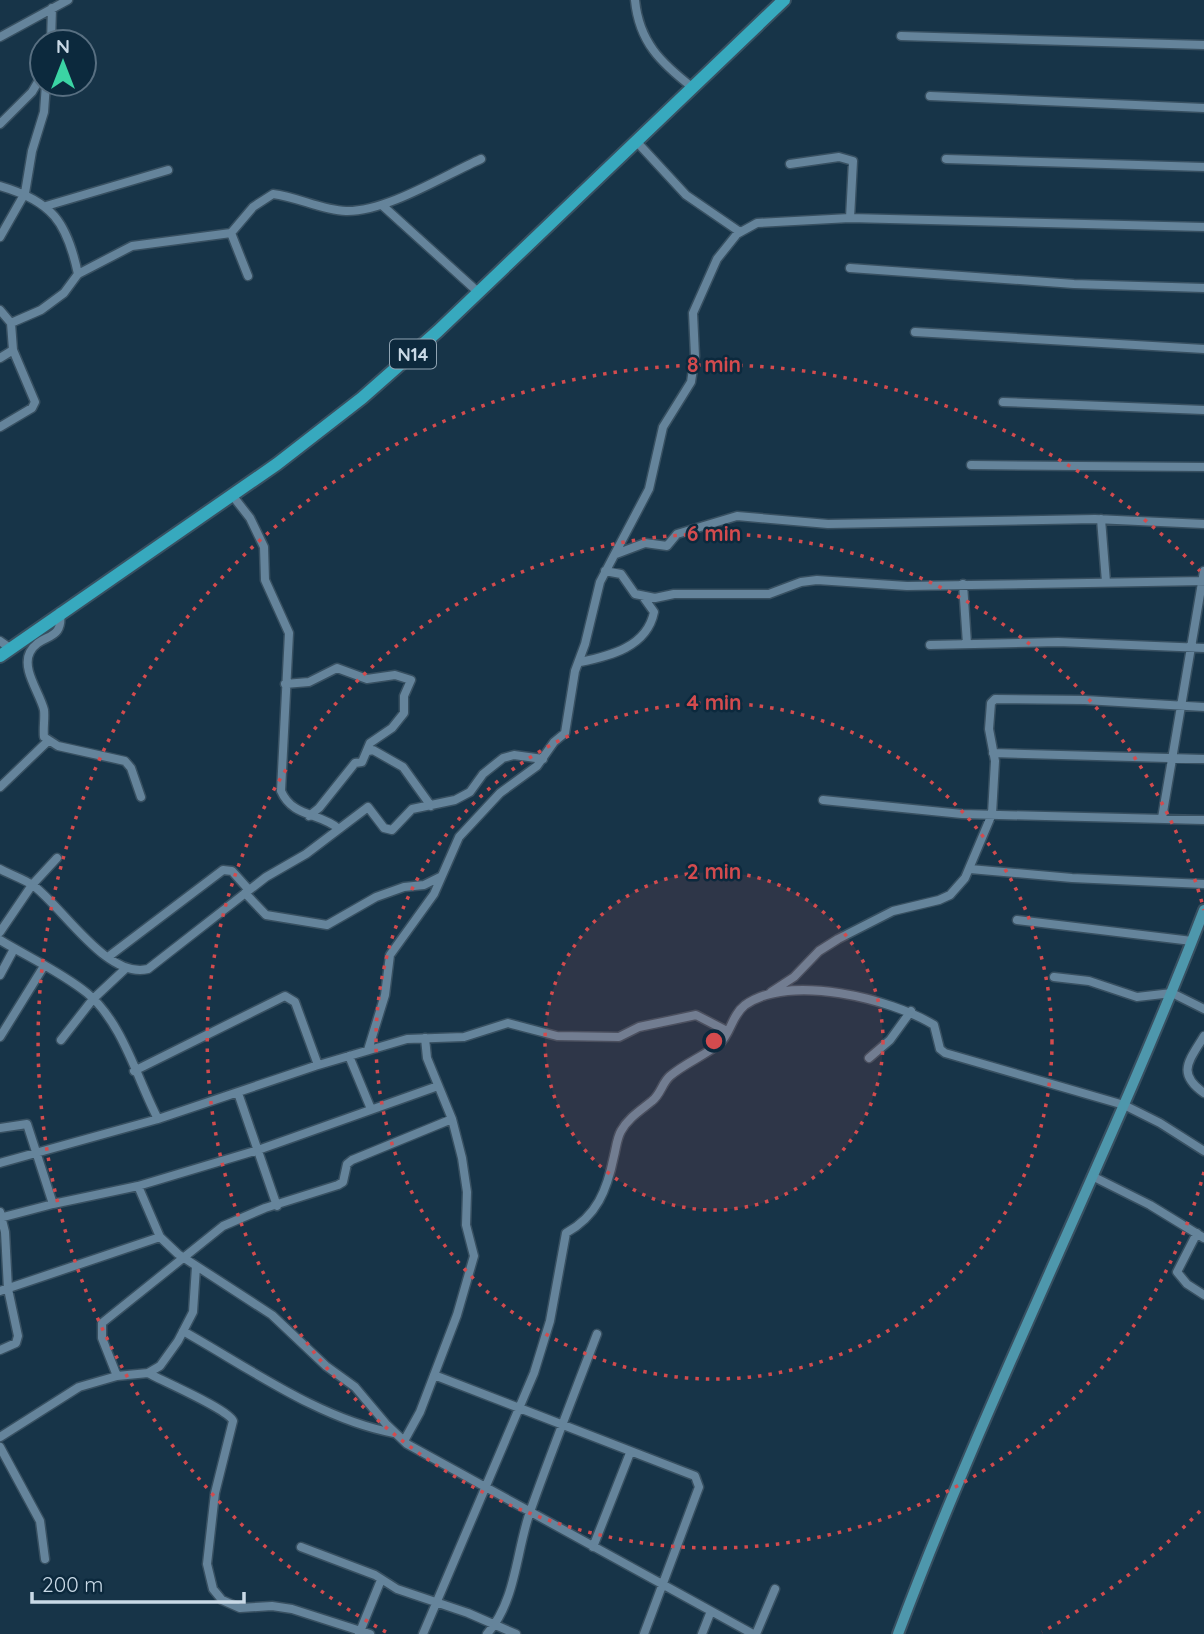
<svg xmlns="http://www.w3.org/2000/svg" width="1204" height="1634" font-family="Quicksand,sans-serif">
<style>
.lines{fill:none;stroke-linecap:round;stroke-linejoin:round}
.minor-casing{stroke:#385061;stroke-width:11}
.secondary-casing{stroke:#385061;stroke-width:14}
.primary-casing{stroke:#385061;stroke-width:16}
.minor{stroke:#65849b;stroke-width:8}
.secondary{stroke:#4e97ac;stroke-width:10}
.primary{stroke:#37a9be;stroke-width:12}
.ring{fill:none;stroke:#d34b4e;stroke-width:3.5;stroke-dasharray:3.5 7}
.labels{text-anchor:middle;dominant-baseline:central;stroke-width:5;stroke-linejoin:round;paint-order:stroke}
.shield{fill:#0c293d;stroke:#90a4b3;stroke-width:2}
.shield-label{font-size:18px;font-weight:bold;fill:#c9d9e6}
.centre{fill:#d34b4e;stroke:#0c293d;stroke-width:3.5}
.ring-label{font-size:21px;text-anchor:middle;font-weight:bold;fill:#d34b4e;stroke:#0c293d;stroke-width:5;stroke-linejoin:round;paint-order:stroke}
</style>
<rect width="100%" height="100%" fill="#173448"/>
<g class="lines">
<!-- minor casing -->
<g class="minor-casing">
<path id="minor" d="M 635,0 C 639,42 661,63 692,87
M 901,36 L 1204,45
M 0,37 L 68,0
M 51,42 L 52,8
M 930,96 L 1204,108
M 0,124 L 32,92 L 42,75
M 636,141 L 686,195 L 740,232
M 946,159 L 1204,167
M 790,164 L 839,157 L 853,161 L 850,218
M 0,186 C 52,201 67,222 78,274
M 46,206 L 168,170
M 383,206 L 478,292
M 231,233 L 248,276
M 0,237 L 25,193 L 32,151 L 44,112 L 46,84
M 850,268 L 1074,284 L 1204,288
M 0,310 L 11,323 L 13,350 L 35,402 L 32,408 L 0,427
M 11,323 L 41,310 L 64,293 L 78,274 L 132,246 L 231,233 L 253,207 L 273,194 C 298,197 321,210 346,211 C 386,212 443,176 481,159
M 915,332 L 1204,349
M 0,358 L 13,350
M 1003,402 L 1204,410
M 971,465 L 1204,467
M 232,495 L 250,518 L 264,547 L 265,580 L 289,633 L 281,791 C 293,818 319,812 339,829
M 1101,519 L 1106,582
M 616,554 L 645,543 L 667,546 L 677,534 L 737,516 L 828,524 L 1095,519 L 1204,524
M 605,571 L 621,574 L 635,594 L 655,598 L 674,594 L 769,594 L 801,582 L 817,580 L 907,586 L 1204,581
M 963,584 L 967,644
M 60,612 C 64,643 41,632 30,652 C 21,669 40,693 44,710 C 45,718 43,728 44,737 L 58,746 L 125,761 L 131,768 L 141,797
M 0,641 L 10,648
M 930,645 L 1058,642 L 1204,648
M 580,662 C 610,656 647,647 654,612 L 644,598
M 285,684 L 309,682 L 337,668 L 367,679 L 395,675 L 411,680 L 404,696 L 404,713 L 392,728 L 370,743 L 362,762 L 355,763 L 319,808 L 309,816
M 368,751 L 373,750 L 403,767 L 431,806
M 993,753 L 1204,759
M 0,787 L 48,741
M 823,800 L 962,814 L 1204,820
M 1162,818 L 1204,571
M 0,869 C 11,875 24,879 34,886 C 64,909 107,979 148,969 L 266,877 L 306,854 L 368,807 L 384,828 L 392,830 L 412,809 L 455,800 L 470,792 L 483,774 L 503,758 L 514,755 L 543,759
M 970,869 L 1072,878 L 1204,884
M 245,893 L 266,915 L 327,925 L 376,897 L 404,887 L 424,885 L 440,877
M 1017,920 L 1192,941
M 0,932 L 32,885 L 57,858
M 0,940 C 28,957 61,972 87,993 C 123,1023 137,1079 158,1119
M 108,957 L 223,870 L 232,871 L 249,890
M 0,975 L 14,949
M 1054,977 L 1089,981 L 1137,997 L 1172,993 L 1204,1009
M 771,992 L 794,977 L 819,951 L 838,939 L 893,911 L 939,900 L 950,895 L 965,878 L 992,814 L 995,761 L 989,729 L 991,703 L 995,699 L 1085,700 L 1204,707
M 1204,1036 C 1189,1061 1176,1073 1204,1093
M 0,1037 L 44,966
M 61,1040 L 93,999 L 124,970
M 368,1050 L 385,995 L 390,955 L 434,894 L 459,837 L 500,793 L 537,766 L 554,742 L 565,733 L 575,671 L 585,644 L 600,582 L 649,489 L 663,427 L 691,382 L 695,356 L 693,313 L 717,259 L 737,234 L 757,223 L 850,218 L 1204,227
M 349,1056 L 371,1109
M 869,1058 L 890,1040 L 911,1011
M 134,1071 L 285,996 L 295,1002 L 318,1065
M 238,1093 L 277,1206
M 0,1128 L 27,1124 L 53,1204 L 138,1186 L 160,1237 L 178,1254 L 272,1315 L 326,1366 L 355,1387 L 387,1425 L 407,1444 L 753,1634
M 0,1163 L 158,1119 L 315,1066 L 407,1039 L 464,1037 L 508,1023 L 557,1036 L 619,1037 L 639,1027 L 696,1015 L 727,1031
M 1092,1176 L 1150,1205 L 1204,1238
M 138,1186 L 258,1150 L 438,1086
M 0,1212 L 5,1232 L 8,1289 L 18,1336 L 16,1343 L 0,1350
M 0,1218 L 53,1204
M 1197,1233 L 1177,1272 L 1187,1284 L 1204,1295
M 0,1291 L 160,1237
M 183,1331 C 249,1368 319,1419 394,1433
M 148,1373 C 164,1382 228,1409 233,1421 L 215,1493 L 207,1564 L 213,1589 L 222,1600 L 240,1608 L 272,1606 L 292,1609 L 370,1634
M 434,1375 L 695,1476 L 699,1487 L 644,1634
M 117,1376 L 102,1338 L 102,1323 L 223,1226 L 265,1208 L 338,1185 L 343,1182 L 347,1164 L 352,1160 L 452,1119
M 0,1437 L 79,1387 L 117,1376 L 148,1373 L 160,1366 L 178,1341 L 193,1312 L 196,1267
M 404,1441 L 420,1412 L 457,1315 L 474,1256 L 466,1225 L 467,1192 L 462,1158 L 452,1119 L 427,1058 L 425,1038
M 0,1447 L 40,1521 L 45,1559
M 301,1547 L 375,1575 L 397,1589 L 468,1613 L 516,1634
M 593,1547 L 630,1453
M 359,1634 L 381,1580
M 423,1634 L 534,1373 L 550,1321 L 566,1233 C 597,1216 607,1190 614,1156 C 616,1148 617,1138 621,1131 C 628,1118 641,1110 652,1101 C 661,1094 662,1083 670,1076 C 685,1063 704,1056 719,1044 C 731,1034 731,1016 745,1005 C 790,973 891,999 934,1025 L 940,1049 L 945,1053 L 1124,1105 L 1160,1123 L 1204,1151
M 487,1634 C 517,1600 516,1549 531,1509 C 552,1450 575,1392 597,1334
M 702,1634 L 711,1611
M 756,1634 L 775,1589"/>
</g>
<!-- secondary casing -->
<g class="secondary-casing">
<path id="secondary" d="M 898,1634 C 990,1388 1110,1155 1204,910"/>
</g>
<!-- primary casing -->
<g class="primary-casing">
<path id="primary" d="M 0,656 L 277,464 L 362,398 L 438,331 L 784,0"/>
</g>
<!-- minor -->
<use href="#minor" class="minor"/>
<!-- secondary -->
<use href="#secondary" class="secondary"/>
<!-- primary -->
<use href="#primary" class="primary"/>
</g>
<!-- distance rings -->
<circle cx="714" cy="1041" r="169" fill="#d34b4e" fill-opacity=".12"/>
<g class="ring">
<circle cx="714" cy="1041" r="169"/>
<circle cx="714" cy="1041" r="338"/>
<path d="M1204 1172A507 507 0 1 1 1204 910"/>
<path d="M1200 1511A676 676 0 0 1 1042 1632M386 1632A676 676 0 1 1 1200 571"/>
</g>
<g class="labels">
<!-- shield labels -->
<rect class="shield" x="390" y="339.5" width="46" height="29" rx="5"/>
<g class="shield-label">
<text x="413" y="354">N14</text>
</g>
</g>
<circle cx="714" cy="1041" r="10" class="centre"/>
<g class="ring-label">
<text x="714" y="372">8 min</text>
<text x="714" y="541">6 min</text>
<text x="714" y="710">4 min</text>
<text x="714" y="879">2 min</text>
</g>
<!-- north arrow -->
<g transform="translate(63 63)"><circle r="33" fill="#0c293d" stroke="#586f81" stroke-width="2"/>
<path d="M0-5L12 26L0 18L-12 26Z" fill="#3bd4a4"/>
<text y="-10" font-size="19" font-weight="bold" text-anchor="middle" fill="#c9d9e6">N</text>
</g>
<!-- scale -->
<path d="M32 1592v10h212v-10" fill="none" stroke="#c9d9e6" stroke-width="3.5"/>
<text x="42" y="1592" font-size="21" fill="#c9d9e6" stroke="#0c293d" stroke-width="5" paint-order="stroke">200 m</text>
</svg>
